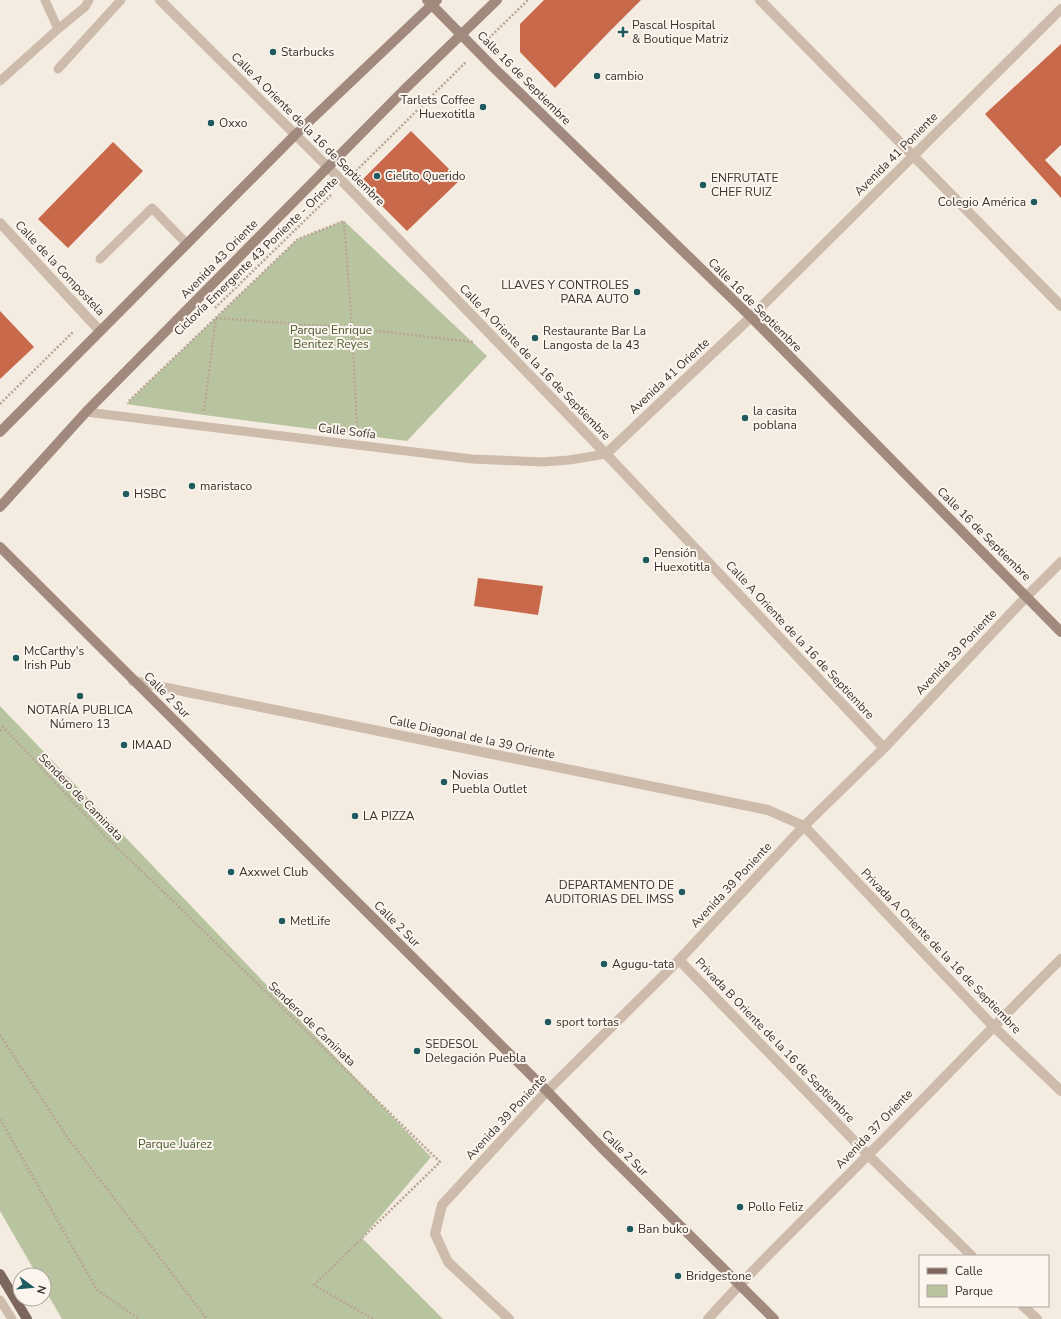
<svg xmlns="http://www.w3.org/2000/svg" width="1061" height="1319" font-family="'Nunito Sans',sans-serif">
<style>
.green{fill:#b8c4a0}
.building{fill:#c8694b}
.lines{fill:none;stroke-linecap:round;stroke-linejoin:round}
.path{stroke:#b9a596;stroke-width:2.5;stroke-dasharray:2 2;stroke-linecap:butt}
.lane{stroke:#cdbbac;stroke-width:9}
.street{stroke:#cdbbac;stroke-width:10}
.secondary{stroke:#a18a7d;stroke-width:10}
.primary{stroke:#7d675c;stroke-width:10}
.poi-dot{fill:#1f5a5e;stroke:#fbf5ee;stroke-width:1.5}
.labels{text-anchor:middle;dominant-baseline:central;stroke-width:4;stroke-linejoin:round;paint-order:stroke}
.poi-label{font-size:12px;fill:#3b302b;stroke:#fbf5ee;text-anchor:start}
.street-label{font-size:12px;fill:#3b302b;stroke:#fbf5ee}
.park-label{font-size:12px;fill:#4a5a2e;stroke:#fbf5ee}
</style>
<rect width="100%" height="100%" fill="#f4ebe1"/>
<!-- green -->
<path class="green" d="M 344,221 L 487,356 L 407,441 L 204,415 L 126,404 L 298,239 Z
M 0,706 L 431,1157 L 362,1238 L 443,1319 L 62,1319 L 44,1288 L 44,1275 L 37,1275 L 0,1211 Z"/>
<!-- building -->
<path class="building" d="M 544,0 L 641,0 L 609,32 L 555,88 L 520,52 L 520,24 Z
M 1061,44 L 1061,145 L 1045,160 L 1061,177 L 1061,198 L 985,114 Z
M 411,131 L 460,180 L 407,231 L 359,183 Z
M 113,142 L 143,171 L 68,248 L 38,219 Z
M 0,311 L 34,347 L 0,379 Z
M 478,578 L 543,586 L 538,615 L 474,606 Z"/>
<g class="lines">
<!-- path -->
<path class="path" d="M 489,38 L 528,0
M 356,171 L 466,62
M 215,308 L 332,194
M 216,318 L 352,328 L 473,342
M 129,401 L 298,239 L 344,221 L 352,328 L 357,428
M 0,404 L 73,332
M 204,411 L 216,319
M 0,731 L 3,727 L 107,838 L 174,902 L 440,1162 L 314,1285 L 373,1319
M 0,1035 L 67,1137 L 207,1319
M 0,1119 L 97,1290 L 139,1319"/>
<!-- lane -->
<path class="lane" d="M 45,0 L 58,29
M 58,69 L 121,0
M 0,81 L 58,29 L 85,7 L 89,0
M 100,259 L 152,208 L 187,244
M 86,412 L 472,459 L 542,462 L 569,460 L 606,454
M 0,1300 L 12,1319"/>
<!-- street -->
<path class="street" d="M 160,0 L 344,183 L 606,454 L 884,748
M 760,0 L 1061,306
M 0,223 L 100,331
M 606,454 L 751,317 L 1061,9
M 133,681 L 768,810 L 804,826 L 993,1026 L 1061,1091
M 679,960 L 868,1155 L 972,1256
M 1023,1306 L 1037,1319
M 509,1319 L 448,1262 L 435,1234 L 442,1205 L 547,1091 L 679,960 L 804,826 L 884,748 L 1027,596 L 1061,562
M 708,1319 C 759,1262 815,1209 868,1155 C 933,1090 996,1023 1061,959"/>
<!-- secondary -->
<path class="secondary" d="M 427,0 L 494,68 L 751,317 L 1061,632
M 0,432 L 296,134 L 437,0
M 0,507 L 86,412 L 408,86 L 497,0
M 0,547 L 547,1091 L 602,1148 L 774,1319"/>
<!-- primary -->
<path class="primary" d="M 0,1274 L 27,1319"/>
</g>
<!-- markers -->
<g class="poi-dot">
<path d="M621 26h4v4h4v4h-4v4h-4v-4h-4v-4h4z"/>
<circle cx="273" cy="52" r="4"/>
<circle cx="597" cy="76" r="4"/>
<circle cx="483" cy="107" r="4"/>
<circle cx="211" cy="123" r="4"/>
<circle cx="377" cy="176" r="4"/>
<circle cx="703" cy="185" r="4"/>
<circle cx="1034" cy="202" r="4"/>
<circle cx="637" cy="292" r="4"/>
<circle cx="535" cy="338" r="4"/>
<circle cx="745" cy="418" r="4"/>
<circle cx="192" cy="486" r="4"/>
<circle cx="126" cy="494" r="4"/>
<circle cx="646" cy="560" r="4"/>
<circle cx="16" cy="658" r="4"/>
<circle cx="80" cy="696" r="4"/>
<circle cx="124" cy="745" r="4"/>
<circle cx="444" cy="782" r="4"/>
<circle cx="355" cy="816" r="4"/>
<circle cx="231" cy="872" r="4"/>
<circle cx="682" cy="892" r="4"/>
<circle cx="282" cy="921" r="4"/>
<circle cx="604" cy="964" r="4"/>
<circle cx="548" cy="1022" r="4"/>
<circle cx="417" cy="1051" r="4"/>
<circle cx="740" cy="1207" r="4"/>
<circle cx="630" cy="1229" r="4"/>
<circle cx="678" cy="1276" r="4"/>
</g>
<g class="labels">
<!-- poi labels -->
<g class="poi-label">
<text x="632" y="25">Pascal Hospital<tspan x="632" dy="14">&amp; Boutique Matriz</tspan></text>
<text x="281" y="52">Starbucks</text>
<text x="605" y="76">cambio</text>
<text x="475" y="100" text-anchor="end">Tarlets Coffee<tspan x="475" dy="14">Huexotitla</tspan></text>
<text x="219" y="123">Oxxo</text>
<text x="385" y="176">Cielito Querido</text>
<text x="711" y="178">ENFRUTATE<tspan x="711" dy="14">CHEF RUIZ</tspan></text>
<text x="1026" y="202" text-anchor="end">Colegio América</text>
<text x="629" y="285" text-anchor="end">LLAVES Y CONTROLES<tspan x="629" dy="14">PARA AUTO</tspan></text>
<text x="543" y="331">Restaurante Bar La<tspan x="543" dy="14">Langosta de la 43</tspan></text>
<text x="753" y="411">la casita<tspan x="753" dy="14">poblana</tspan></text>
<text x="200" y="486">maristaco</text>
<text x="134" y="494">HSBC</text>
<text x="654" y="553">Pensión<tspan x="654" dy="14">Huexotitla</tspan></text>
<text x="24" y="651">McCarthy's<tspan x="24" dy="14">Irish Pub</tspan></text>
<text x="80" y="710" text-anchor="middle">NOTARÍA PUBLICA<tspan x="80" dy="14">Número 13</tspan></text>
<text x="132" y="745">IMAAD</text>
<text x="452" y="775">Novias<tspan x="452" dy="14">Puebla Outlet</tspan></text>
<text x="363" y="816">LA PIZZA</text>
<text x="239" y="872">Axxwel Club</text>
<text x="674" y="885" text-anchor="end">DEPARTAMENTO DE<tspan x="674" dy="14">AUDITORIAS DEL IMSS</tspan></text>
<text x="290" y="921">MetLife</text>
<text x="612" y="964">Agugu-tata</text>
<text x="556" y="1022">sport tortas</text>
<text x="425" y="1044">SEDESOL<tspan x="425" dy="14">Delegación Puebla</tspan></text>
<text x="748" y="1207">Pollo Feliz</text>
<text x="638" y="1229">Ban buko</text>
<text x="686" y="1276">Bridgestone</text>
</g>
<!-- street labels -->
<g class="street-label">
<text transform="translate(524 78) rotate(45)">Calle 16 de Septiembre</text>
<text transform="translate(308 129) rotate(45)">Calle A Oriente de la 16 de Septiembre</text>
<text transform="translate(896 154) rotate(-45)">Avenida 41 Poniente</text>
<text transform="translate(256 256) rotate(-44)">Ciclovía Emergente 43 Poniente - Oriente</text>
<text transform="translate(219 259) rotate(-46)">Avenida 43 Oriente</text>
<text transform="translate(60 268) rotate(47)">Calle de la Compostela</text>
<text transform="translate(755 305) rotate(45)">Calle 16 de Septiembre</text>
<text transform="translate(535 362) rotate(46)">Calle A Oriente de la 16 de Septiembre</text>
<text transform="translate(669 376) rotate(-43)">Avenida 41 Oriente</text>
<text transform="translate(347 431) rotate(7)">Calle Sofía</text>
<text transform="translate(984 534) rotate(45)">Calle 16 de Septiembre</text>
<text transform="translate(800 640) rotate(47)">Calle A Oriente de la 16 de Septiembre</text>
<text transform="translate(956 652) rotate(-47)">Avenida 39 Poniente</text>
<text transform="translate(167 695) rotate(45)">Calle 2 Sur</text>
<text transform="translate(472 737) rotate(12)">Calle Diagonal de la 39 Oriente</text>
<text transform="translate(81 797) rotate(46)">Sendero de Caminata</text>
<text transform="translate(731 885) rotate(-47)">Avenida 39 Poniente</text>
<text transform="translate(397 924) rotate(45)">Calle 2 Sur</text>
<text transform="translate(941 951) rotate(46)">Privada A Oriente de la 16 de Septiembre</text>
<text transform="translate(312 1024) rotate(44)">Sendero de Caminata</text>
<text transform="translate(775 1040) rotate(46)">Privada B Oriente de la 16 de Septiembre</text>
<text transform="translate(506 1117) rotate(-47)">Avenida 39 Poniente</text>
<text transform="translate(874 1129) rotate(-46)">Avenida 37 Oriente</text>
<text transform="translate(625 1153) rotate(45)">Calle 2 Sur</text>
</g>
<!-- park labels -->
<g class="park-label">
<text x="331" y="330">Parque Enrique<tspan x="331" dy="14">Benitez Reyes</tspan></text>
<text x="175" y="1144">Parque Juárez</text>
</g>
</g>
<!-- legend -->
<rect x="919" y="1255" width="130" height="52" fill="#fbf5ee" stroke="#aea6a0"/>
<rect x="927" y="1268" width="20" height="6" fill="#7d675c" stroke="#aea6a0"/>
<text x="955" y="1275" font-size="12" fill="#3b302b">Calle</text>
<rect x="927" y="1285" width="20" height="12" fill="#b8c4a0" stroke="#aea6a0"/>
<text x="955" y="1295" font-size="12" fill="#3b302b">Parque</text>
<!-- north arrow -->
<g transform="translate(32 1287) rotate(106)"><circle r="19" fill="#fbf5ee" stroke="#aea6a0"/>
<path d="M0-3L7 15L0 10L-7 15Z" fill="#1f5a5e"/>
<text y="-6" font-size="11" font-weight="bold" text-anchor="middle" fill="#3b302b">N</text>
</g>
</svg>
